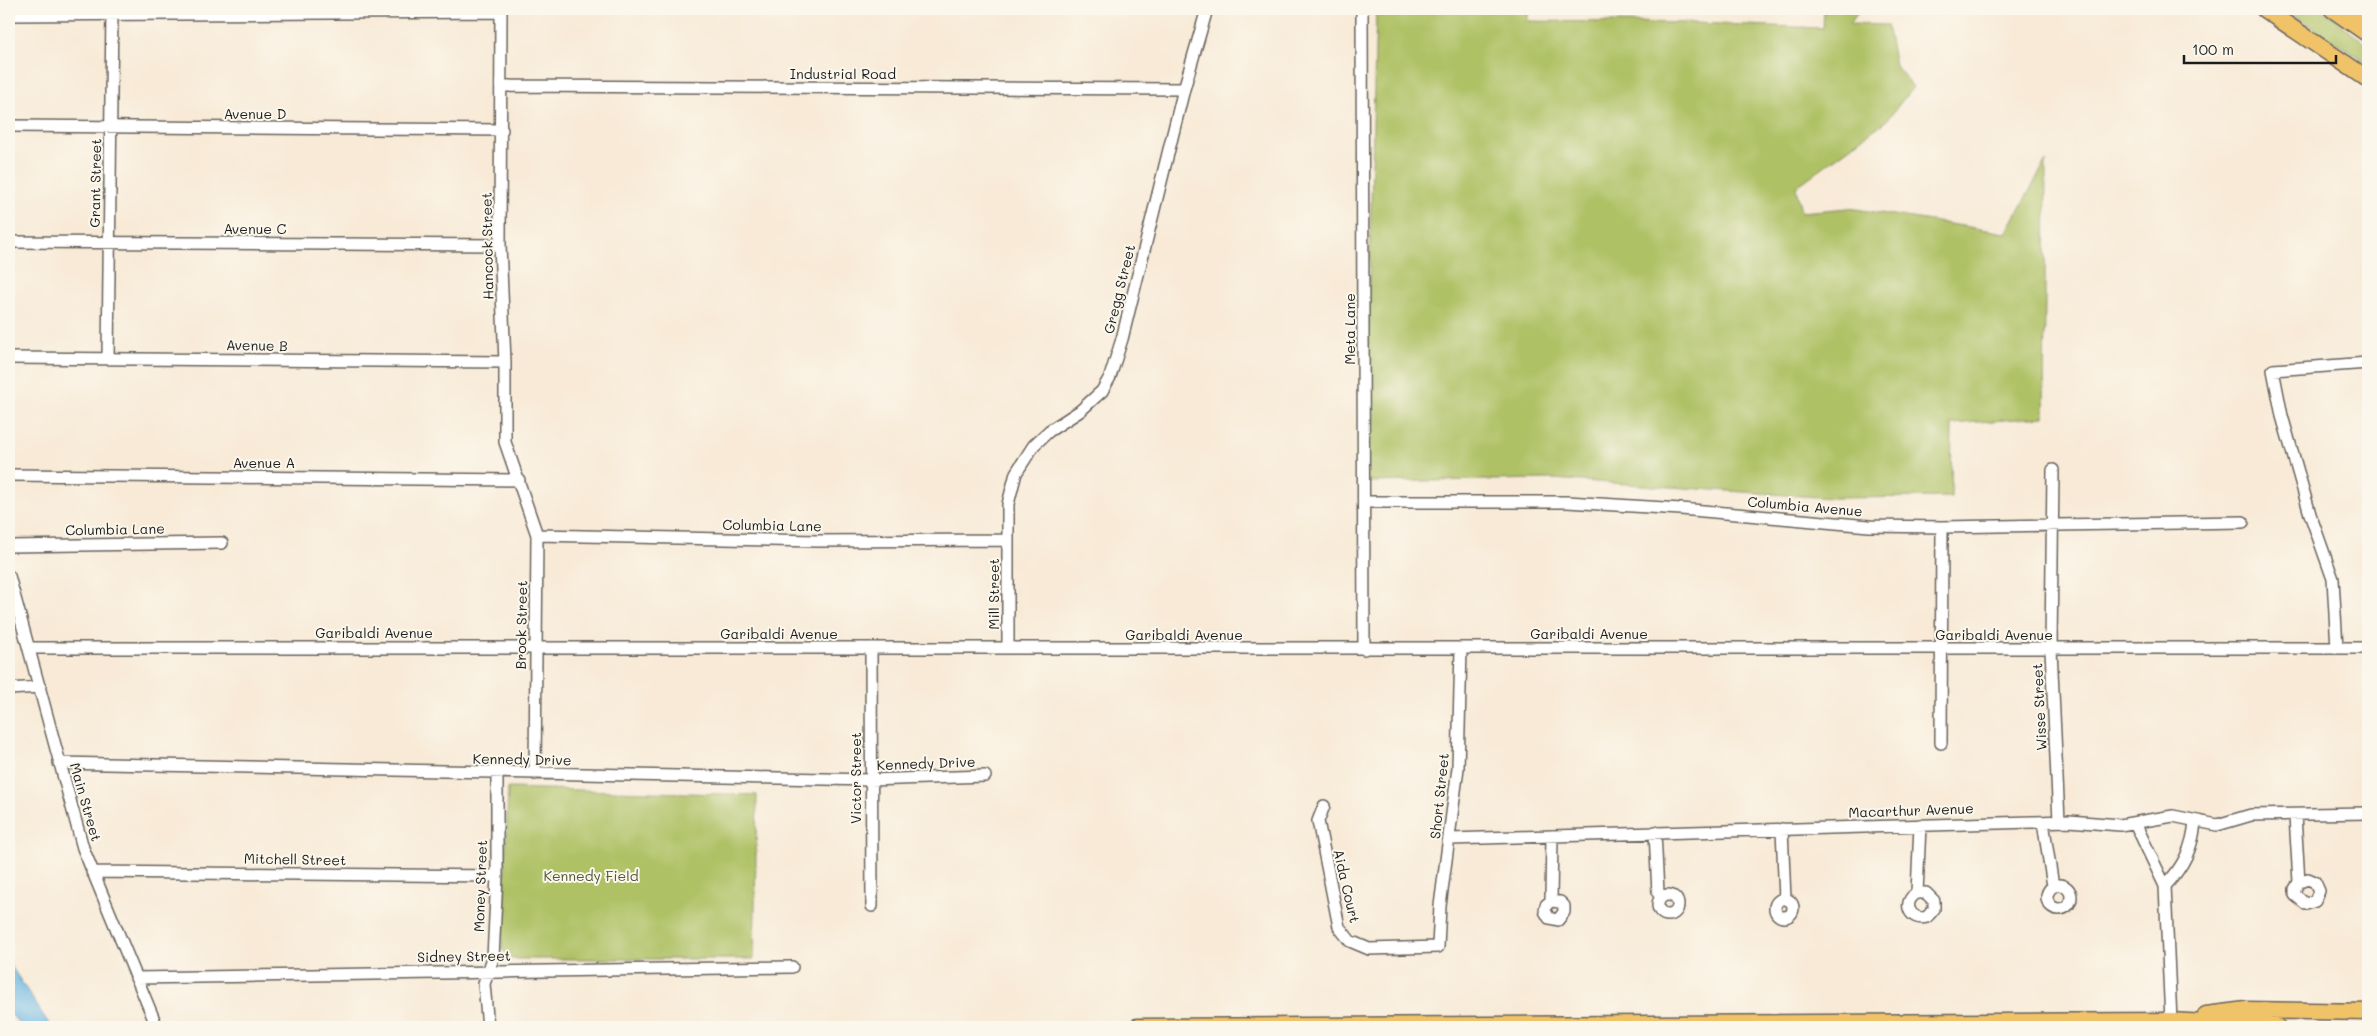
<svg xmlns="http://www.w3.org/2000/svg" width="2377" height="1036" font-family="Mali,sans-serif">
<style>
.green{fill:#afc165;stroke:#666e40}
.water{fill:#69b5e3;stroke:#426880}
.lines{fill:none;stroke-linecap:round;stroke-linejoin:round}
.minor-casing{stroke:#69645d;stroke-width:14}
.highway-casing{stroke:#69645d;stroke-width:19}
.minor{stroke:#fff;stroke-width:11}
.highway{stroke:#f1c369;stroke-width:16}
.labels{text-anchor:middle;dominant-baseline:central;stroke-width:4;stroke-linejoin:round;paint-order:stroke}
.street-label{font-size:14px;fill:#1c1c1c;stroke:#fbf7ec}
.park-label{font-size:14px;fill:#4f5636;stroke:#fbf7ec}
</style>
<rect width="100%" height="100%" fill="#fbf7ec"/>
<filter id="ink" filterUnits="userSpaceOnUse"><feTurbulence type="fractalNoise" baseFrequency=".02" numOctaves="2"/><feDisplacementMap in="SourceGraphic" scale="10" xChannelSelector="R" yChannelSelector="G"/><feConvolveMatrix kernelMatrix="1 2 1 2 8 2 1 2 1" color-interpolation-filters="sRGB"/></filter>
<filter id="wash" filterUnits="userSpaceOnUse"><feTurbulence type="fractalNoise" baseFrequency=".0096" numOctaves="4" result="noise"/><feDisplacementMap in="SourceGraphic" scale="20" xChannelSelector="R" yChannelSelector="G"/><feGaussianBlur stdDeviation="1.12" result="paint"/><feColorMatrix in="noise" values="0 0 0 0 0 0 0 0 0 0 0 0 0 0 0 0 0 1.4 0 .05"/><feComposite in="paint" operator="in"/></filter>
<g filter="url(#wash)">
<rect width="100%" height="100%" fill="#f8ead7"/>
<!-- green -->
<path class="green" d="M 1376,9 L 1528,9 L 1528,21 L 1694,23 L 1823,28 L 1824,9 L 1860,9 L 1850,24 L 1887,25 L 1895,65 L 1913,87 L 1887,120 L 1796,187 L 1801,212 L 1849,208 L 2006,233 L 2046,161 L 2044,417 L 1952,424 L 1951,497 L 1831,498 L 1552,479 L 1364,482 Z
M 2284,9 L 2321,9 L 2368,44 L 2368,63 Z
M 508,788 L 757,795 L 754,959 L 511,959 L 502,949 Z"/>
<!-- water -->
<path class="water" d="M 9,963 L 51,1027 L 22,1027 L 9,1012 Z"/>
</g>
<g filter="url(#ink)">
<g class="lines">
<!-- minor casing -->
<g class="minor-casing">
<path id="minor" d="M 501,9 L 500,245 L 505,362 L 505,442 L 537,535 L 535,774
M 1362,9 L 1364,649
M 9,15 L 501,12
M 501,86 L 1184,89
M 9,126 L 502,130
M 9,242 L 500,245
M 9,358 L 505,362
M 108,359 L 112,9
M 2053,470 L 2051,649 L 2059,821
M 9,475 L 519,480
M 1365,502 L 1567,502 L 1681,509 L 1869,526 L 1942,527 L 2243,522
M 537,535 L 817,541 L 1007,540
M 9,546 L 222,543
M 9,576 L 83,848 L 157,1027
M 1008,647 L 1008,504 L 1016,473 L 1034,445 L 1049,431 L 1080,411 L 1102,391 L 1110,377 L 1122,339 L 1184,89 L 1207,9
M 30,648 L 2368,648
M 2337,648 L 2333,579 L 2310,514 L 2282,416 L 2273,370 L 2368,363
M 871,649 L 872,906
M 9,689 L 40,687
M 1941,743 L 1942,527
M 59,763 L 870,780 L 985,776
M 1324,806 L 1318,821 L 1339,927 L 1350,941 L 1369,949 L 1438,947 L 1440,906 L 1458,768 L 1461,648
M 2295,816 L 2299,882 L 2295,889 L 2295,895 L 2306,904 L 2315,901 L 2319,891 L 2315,882 L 2308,879 L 2299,882
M 2043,822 L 2053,886
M 2135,823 L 2165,886 L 2171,1021
M 1782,829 L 1785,899
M 1655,832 L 1658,893 L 1662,897
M 1450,839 L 2069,821 L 2120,825 L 2173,816 L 2217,825 L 2251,815 L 2368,813
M 92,872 L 497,876
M2047 897a12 12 0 1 1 24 0a12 12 0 1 1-24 0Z
M 2165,886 C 2183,867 2193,848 2195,821
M 1917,893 L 1926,893 L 1934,901 L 1934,909 L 1927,917 C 1910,922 1901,902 1917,893 L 1920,825
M1658 905a10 10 0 1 1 20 0a10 10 0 1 1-20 0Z
M1775 908a9 9 0 1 1 18 0a9 9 0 1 1-18 0Z
M 1551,901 L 1560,902 L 1564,906 L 1564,912 L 1558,920 L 1549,918 L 1545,911 L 1546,905 L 1551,901 L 1552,836
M 136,978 L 792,967
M 488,1027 L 484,984 L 493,958 L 497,876 L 497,773"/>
</g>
<!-- highway casing -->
<g class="highway-casing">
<path id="highway" d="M 2264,9 L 2368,79
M 2332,9 L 2368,34
M 2356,9 L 2368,17
M 2206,1015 L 2246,1010 L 2368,1012
M 1137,1027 L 2171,1021 L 2277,1027"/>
</g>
<!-- minor -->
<use href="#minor" class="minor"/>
<!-- highway -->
<use href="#highway" class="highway"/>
</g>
</g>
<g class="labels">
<!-- street labels -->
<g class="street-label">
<text x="843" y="73">Industrial Road</text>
<text x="255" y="113">Avenue D</text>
<text transform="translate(95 183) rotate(-89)">Grant Street</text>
<text x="255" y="228">Avenue C</text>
<text transform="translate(487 246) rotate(-91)">Hancock Street</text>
<text transform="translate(1119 289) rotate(-76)">Gregg Street</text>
<text transform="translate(1349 329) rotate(-90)">Meta Lane</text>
<text transform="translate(257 345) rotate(1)">Avenue B</text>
<text x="264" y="462">Avenue A</text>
<text transform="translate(1805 506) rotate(5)">Columbia Avenue</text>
<text transform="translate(772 525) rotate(1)">Columbia Lane</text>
<text transform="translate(115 529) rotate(-1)">Columbia Lane</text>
<text transform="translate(993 594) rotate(-90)">Mill Street</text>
<text transform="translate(521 625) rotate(-89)">Brook Street</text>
<text x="374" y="632">Garibaldi Avenue</text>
<text x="779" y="633">Garibaldi Avenue</text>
<text x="1589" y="633">Garibaldi Avenue</text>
<text x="1184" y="634">Garibaldi Avenue</text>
<text x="1994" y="634">Garibaldi Avenue</text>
<text transform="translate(2039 707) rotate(-93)">Wisse Street</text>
<text transform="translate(522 759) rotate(1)">Kennedy Drive</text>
<text transform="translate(926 763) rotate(-2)">Kennedy Drive</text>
<text transform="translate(855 778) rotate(-90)">Victor Street</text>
<text transform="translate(1439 796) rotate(-84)">Short Street</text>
<text transform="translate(86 802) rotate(74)">Main Street</text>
<text transform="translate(1911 810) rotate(-2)">Macarthur Avenue</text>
<text transform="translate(295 859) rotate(1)">Mitchell Street</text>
<text transform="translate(480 886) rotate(-88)">Money Street</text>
<text transform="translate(1347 886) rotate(77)">Aida Court</text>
<text transform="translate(464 956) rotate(-1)">Sidney Street</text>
</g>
<!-- park labels -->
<g class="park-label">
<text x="591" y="875">Kennedy Field</text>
</g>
</g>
<!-- margin -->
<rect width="2377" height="1036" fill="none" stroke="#fbf7ec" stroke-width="30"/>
<!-- scale -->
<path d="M2184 55v8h152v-8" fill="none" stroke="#1c1c1c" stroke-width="2.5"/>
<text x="2192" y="55" font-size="15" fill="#1c1c1c" stroke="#fbf7ec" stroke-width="4" paint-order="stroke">100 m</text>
</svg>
